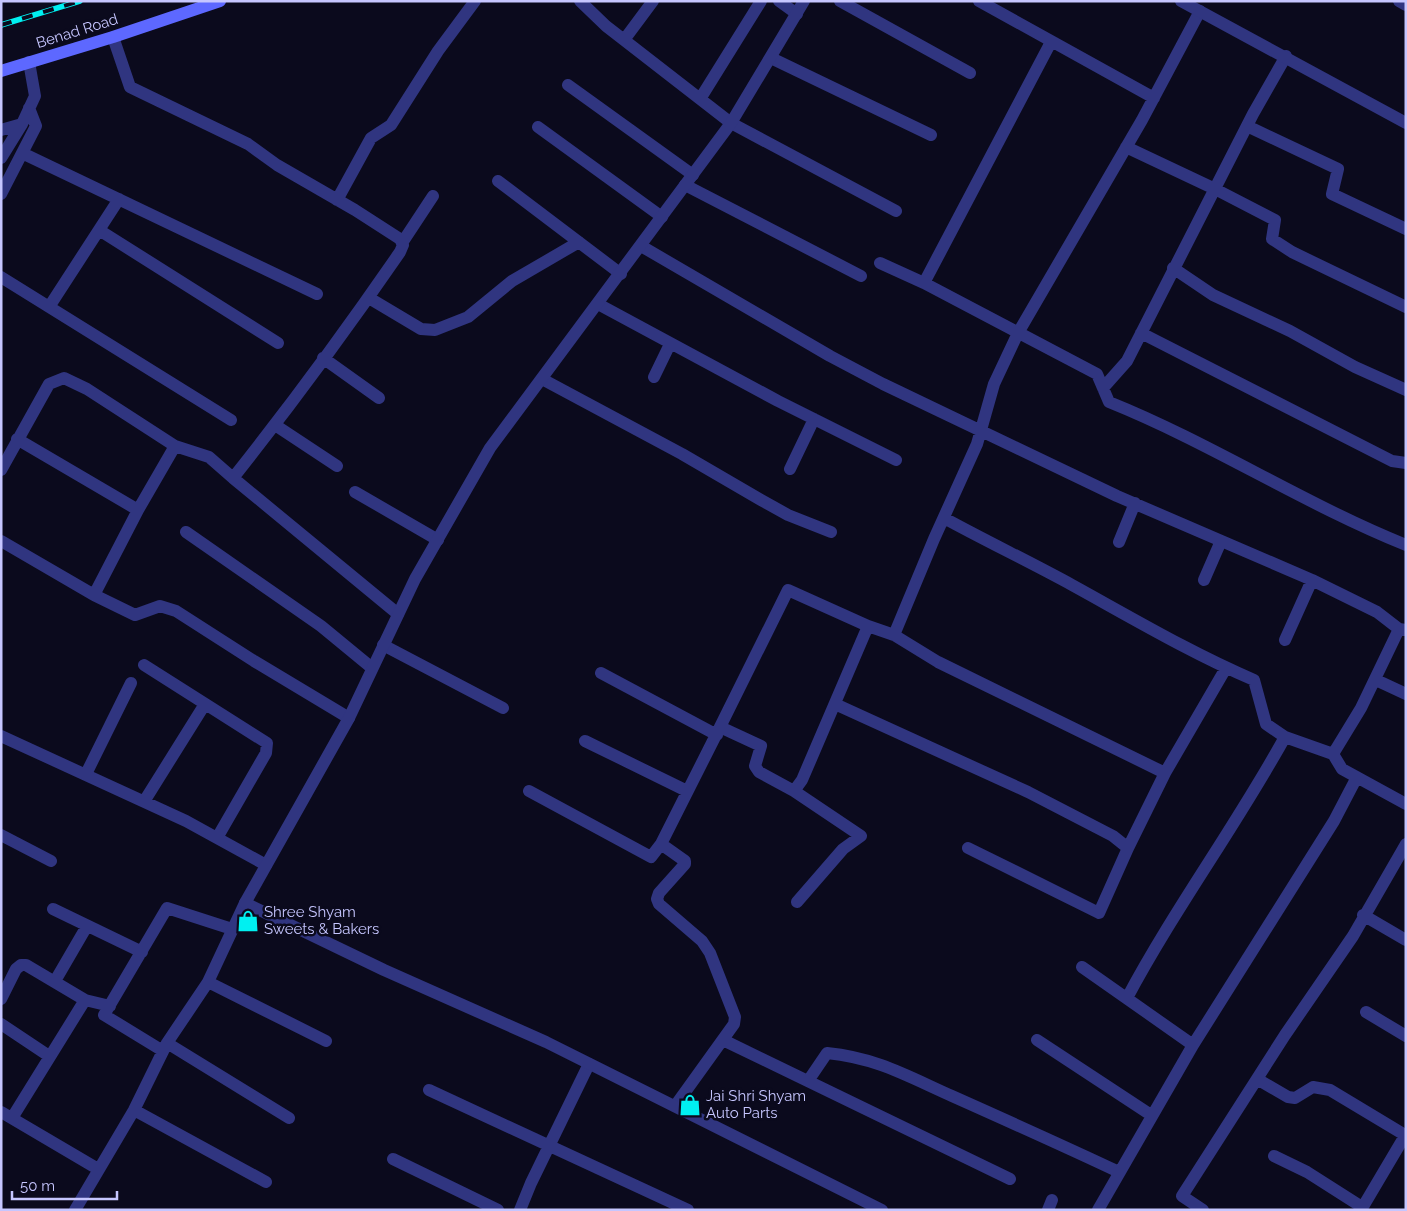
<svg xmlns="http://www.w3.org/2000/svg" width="1407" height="1211" font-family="Raleway,sans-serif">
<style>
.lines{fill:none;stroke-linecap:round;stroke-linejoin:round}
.minor{stroke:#303580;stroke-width:12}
.tertiary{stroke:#303580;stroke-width:12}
.secondary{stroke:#5d68ff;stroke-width:12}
.rail-casing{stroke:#00f0f1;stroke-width:5.5}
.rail{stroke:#0b0a1d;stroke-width:4;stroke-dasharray:11;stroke-linecap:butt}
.labels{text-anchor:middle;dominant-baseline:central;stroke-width:5;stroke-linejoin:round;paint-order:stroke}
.street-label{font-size:15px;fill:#c6c6ff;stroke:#0b0a1d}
.poi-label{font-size:15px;fill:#c6c6ff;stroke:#0b0a1d;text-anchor:start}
</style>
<rect width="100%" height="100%" fill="#0b0a1d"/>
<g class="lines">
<!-- minor -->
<path class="minor" d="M 580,1 L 606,26 L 731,123 L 896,211
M 779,1 L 797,14
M 840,1 L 970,73
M 979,1 L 1154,98
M 1399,1 L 1406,5
M 113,37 L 130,87 L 248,144 L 277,165 L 355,210 L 400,239 L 403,245 L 400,252 C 347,329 291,405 233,478 L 398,614
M 624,40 L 653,1
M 1051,42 L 924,283 L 1097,374 L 1109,402 C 1211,443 1304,504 1406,545
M 771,58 L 931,135
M 568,85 L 693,175
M 700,99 L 761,1
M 1247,126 L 1338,169 L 1332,194 L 1406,229
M 538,127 L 662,217
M 1,130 L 22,124
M 1126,147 L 1215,189 L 1275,220 L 1272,239 L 1292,252 L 1406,307
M 22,153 L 317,294
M 1,158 L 22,124 L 35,96 L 29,62
M 498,181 L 621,274
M 685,185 L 861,276
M 1,194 L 36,126 L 29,108
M 337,200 L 371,138 L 391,125 L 438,51 L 475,1
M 99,230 L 278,343
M 402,243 L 433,196
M 641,246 L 830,356 L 883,384 L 1117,496 L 1312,580 L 1377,612 L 1399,629
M 880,263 L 924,283
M 1173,268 L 1213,295 L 1290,331 L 1355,367 L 1406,390
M 1,277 L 231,420
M 369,298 L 421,329 L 435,330 L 468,317 L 512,281 L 579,242
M 598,304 L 778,401 L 896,460
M 49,307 L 119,199
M 1141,333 L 1392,461 L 1406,463
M 323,358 L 379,398
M 654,377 L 670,344
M 542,379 L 682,454 L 761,500 L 788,515 L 831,532
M 1103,388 L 1127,361 L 1253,114 L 1286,56
M 275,425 L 337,466
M 17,439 L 138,510
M 790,469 L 814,419
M 1,470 L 49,384 L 64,378 L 87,389 L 175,446
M 233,478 L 209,457 L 175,446 L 138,510 L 94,595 L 135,615 L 160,606 L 176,611 L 254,661 L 349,718
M 355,492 L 438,540
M 944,518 C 986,541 1030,562 1072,585 C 1132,618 1191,653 1254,680 L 1266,724 L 1285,737 C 1236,826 1175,908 1127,998
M 186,532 L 321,626 L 372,668
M 1,541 L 94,595
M 1119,542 L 1135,503
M 1204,580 L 1221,541
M 894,635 L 938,662 L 1165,773 L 1128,848
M 1285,640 L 1312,580
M 383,645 L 503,708
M 144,665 L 267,743 L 266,753 L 217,838
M 601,673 L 717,735
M 1376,680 L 1406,694
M 835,704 L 1028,792 L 1113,836 L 1128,848 L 1099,913 L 968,848
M 720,727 L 788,590 L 868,626
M 1,736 L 186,821 L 266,865
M 1285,737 L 1333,754 L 1361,708 L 1399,629 L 1406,630
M 585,741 L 687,791
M 1333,754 L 1342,769 L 1406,804
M 1165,773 L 1226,668
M 86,774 L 131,683
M 529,791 L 651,857 L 661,844
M 794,791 L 861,836 L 843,849 L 797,902
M 145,800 L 205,704
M 1,835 L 51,861
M 53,909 L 142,952
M 1363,915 L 1406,940
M 1082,967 L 1193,1045
M 55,981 L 87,926
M 208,982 L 326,1041
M 1,999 L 16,969 L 21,965 L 26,965 L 85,1000
M 1366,1012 L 1406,1036
M 1,1024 L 49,1056
M 723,1040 L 1010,1179
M 1037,1040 L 1151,1115
M 167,1043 L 289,1118
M 163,1051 L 104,1015 L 167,908 L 232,929
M 1257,1079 L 1288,1097 L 1295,1098 L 1313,1087 L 1330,1090 L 1405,1135
M 808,1081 L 827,1053 C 877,1058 907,1076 952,1096 C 1008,1121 1064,1146 1119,1172
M 429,1090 L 688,1210
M 675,1106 L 734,1024 L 735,1017 L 710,953 L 702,941 L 659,904 L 657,899 L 659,893 L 685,864 L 685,861 L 661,844 L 720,727 L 761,746 L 755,766 L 759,772 L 794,791 L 802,780 L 868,626 L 894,635 L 934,539 L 977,444 L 994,384 L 1018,333 L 1142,120 L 1200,11
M 134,1110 L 266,1182
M 1,1112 L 98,1169
M 12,1118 L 85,1000 L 110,1006
M 1274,1156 L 1307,1172 L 1362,1207
M 393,1159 L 498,1210
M 75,1210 L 134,1110 L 167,1043 L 208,982 L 245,903
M 520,1210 L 531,1183 L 589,1064
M 1048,1210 L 1052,1200
M 1098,1210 L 1193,1045 L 1334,821 L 1357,777
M 1203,1210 L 1182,1196 L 1285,1035 L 1353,936 L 1406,844
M 1361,1210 L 1406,1134"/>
<!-- tertiary -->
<path class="tertiary" d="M 804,1 L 731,123 L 490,448 L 415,579 L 349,718 L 245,903 L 384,970 L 546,1042 L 882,1210
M 1181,1 L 1406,123"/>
<!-- secondary -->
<path class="secondary" d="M 1,71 L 113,37 L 220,1"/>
<!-- rail casing -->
<g class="rail-casing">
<path id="rail" d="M 1,25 L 80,1"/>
</g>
<!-- rail -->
<use href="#rail" class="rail"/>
</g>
<!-- icons -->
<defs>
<g id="shop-bare" transform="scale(1.725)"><path d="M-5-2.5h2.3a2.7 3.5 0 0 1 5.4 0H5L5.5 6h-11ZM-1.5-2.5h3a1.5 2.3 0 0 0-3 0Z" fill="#00f0f1" stroke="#0b0a1d" stroke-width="2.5" paint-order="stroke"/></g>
</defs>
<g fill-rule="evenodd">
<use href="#shop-bare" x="248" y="921"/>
<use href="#shop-bare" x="690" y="1105"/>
</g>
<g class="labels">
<!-- street labels -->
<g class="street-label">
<text transform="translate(77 31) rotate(-17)">Benad Road</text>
</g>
<!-- poi labels -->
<g class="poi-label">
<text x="264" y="912">Shree Shyam<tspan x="264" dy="17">Sweets &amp; Bakers</tspan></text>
<text x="706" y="1096">Jai Shri Shyam<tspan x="706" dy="17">Auto Parts</tspan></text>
</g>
</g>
<!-- border -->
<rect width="1407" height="1211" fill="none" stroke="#c6c6ff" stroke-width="5"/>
<!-- scale -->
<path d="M12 1191v8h105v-8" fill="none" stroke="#c6c6ff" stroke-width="2.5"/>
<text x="20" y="1191" font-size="15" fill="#c6c6ff" stroke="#0b0a1d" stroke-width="4" paint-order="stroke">50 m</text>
</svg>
